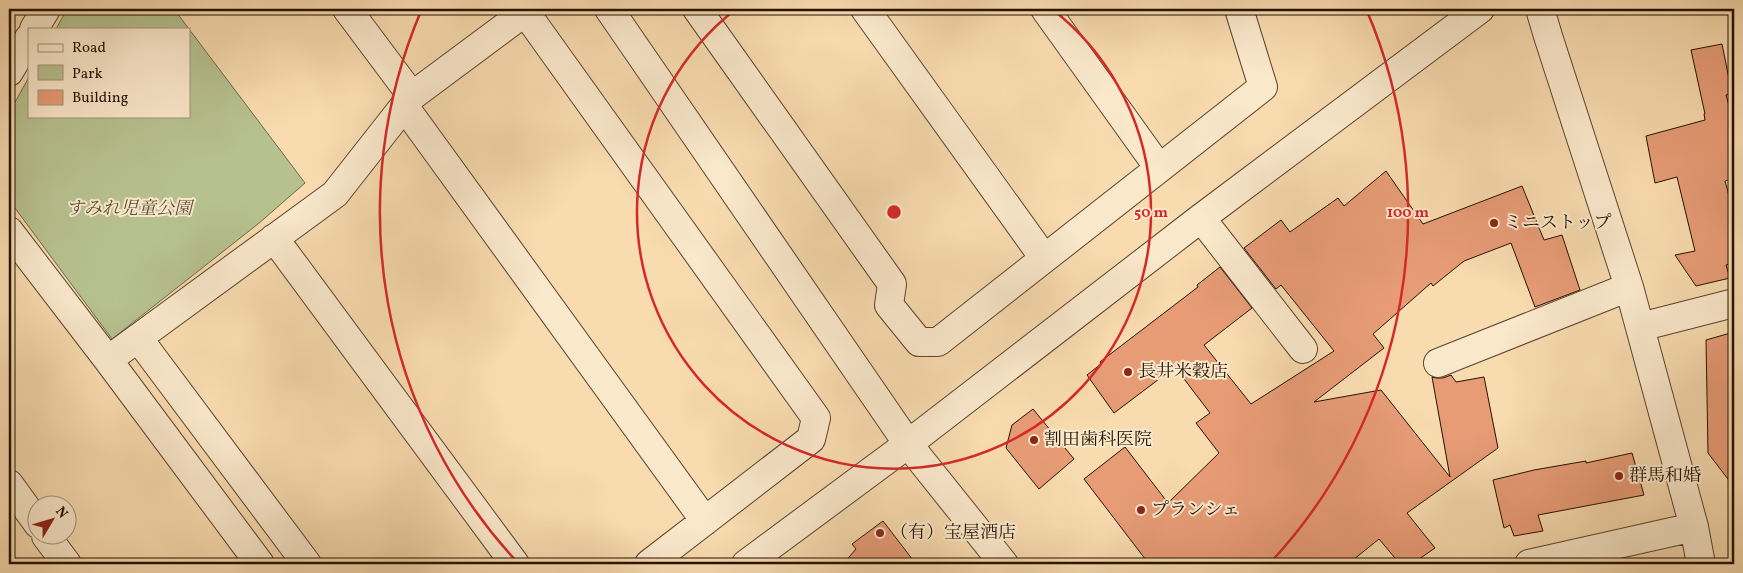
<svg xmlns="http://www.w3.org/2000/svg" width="1743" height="573" font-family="Vollkorn,'Noto Serif JP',serif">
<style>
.green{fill:#b7c190;stroke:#6e6949}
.building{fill:#e79c76;stroke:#251102}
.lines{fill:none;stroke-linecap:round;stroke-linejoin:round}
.minor-casing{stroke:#5a442d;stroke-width:30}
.minor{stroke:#fae8cb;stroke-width:28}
.ring{fill:none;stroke:#d62828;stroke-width:2.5}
.poi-dot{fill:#8f2418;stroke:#fae8cb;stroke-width:2}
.labels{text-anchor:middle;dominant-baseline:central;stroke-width:4;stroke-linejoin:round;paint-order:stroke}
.park-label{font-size:18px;font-style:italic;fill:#584f34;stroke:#fae8cb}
.poi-label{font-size:18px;fill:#251102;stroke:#fae8cb;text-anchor:start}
.centre{fill:#d62828;stroke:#fae8cb;stroke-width:2.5}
.ring-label{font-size:15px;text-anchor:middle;font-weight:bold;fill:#d62828;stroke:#fae8cb;stroke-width:4;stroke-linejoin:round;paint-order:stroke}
</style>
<rect width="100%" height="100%" fill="#f8dbaf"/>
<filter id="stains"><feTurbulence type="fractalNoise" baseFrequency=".004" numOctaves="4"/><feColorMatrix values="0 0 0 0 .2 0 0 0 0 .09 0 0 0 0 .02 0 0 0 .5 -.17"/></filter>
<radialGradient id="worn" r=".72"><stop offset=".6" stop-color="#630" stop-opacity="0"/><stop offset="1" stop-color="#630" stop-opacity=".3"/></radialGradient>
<!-- green -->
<path class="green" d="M 67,9 L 174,9 L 189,29 L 56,29 Z
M 189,29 L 305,183 L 258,224 L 112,339 L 9,200 L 9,113 L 29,77 L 29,116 L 189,116 Z"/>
<!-- building -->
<path class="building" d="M 1722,44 L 1732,94 L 1726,95 L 1734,122 L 1734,178 L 1725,181 L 1734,214 L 1734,262 L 1726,265 L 1730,278 L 1696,286 L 1675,255 L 1695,251 L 1677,177 L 1655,183 L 1646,136 L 1705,120 L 1704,114 L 1705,114 L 1691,50 Z
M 1386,171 L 1423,224 L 1522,186 L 1544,240 L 1562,235 L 1580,290 L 1535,307 L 1511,243 L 1464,261 L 1433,286 L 1431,283 L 1373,334 L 1384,348 L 1314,402 L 1381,390 L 1450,477 L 1432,377 L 1436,378 L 1443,378 L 1451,375 L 1456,382 L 1484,377 L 1498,448 L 1407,513 L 1435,548 L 1412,564 L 1400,564 L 1379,539 L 1348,564 L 1149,564 L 1084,479 L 1125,447 L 1168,503 L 1219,453 L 1196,423 L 1210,413 L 1175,367 L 1114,413 L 1087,375 L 1101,364 L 1100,362 L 1198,287 L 1197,285 L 1220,267 L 1252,308 L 1204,345 L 1251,404 L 1334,351 L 1281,285 L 1276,289 L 1244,248 L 1281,220 L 1290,232 L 1338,198 L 1344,206 Z
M 1734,332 L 1734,487 L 1708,453 L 1706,340 Z
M 1033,409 L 1074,459 L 1039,489 L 1006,448 L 1012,425 Z
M 1632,453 L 1644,495 L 1538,515 L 1543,531 L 1514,536 L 1510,525 L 1504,528 L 1493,480 L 1534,470 L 1586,461 L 1586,463 Z
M 883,521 L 916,564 L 843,564 L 856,549 L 852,544 Z"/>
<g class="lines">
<!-- minor casing -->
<g class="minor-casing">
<path id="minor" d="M 347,9 L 412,96
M 523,9 L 816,418 L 811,439 L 649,564
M 609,9 L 908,444 L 1004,564
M 697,9 L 892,284 L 889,305 L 919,342 L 938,342 L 1263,87 L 1239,9
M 865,9 L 1044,258
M 1045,9 L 1159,168
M 1540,9 L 1548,36 L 1629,287 L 1694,527 L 1701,564
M 34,29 L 46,9
M 9,72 L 29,38
M 404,106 L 705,521
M 1201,218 L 1303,349
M 9,231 L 108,360 L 260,564
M 274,238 L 515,564
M 1640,327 L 1734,303
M 138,338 L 307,564
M 108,360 L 335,194 L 412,96 L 529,9
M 1438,363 L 1629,287
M 9,484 L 38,524
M 46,536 L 67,564
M 746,564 L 908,444 L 1201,218 L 1480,9
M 1529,564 L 1694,527"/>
</g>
<!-- minor -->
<use href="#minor" class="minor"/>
</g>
<!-- distance rings -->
<g class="ring">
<path d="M1052 9A257 257 0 1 1 736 9"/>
<path d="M518 563A514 514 0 0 1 421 11M1367 11A514 514 0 0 1 1270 563"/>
</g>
<!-- markers -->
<g class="poi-dot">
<circle cx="1494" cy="223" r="5"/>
<circle cx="1128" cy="372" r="5"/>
<circle cx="1034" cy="440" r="5"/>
<circle cx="1619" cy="476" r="5"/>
<circle cx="1141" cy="510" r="5"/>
<circle cx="880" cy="533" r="5"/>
</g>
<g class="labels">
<!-- park labels -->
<g class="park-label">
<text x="129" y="209">すみれ児童公園</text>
</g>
<!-- poi labels -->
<g class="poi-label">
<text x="1504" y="223">ミニストップ</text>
<text x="1138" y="372">長井米穀店</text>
<text x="1044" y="440">割田歯科医院</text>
<text x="1629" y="476">群馬和婚</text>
<text x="1151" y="510">プランシェ</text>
<text x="890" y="533">（有）宝屋酒店</text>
</g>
</g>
<circle cx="894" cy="212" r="8" class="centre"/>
<g class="ring-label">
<text x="1151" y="217">50 m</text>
<text x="1408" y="217">100 m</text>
</g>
<!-- margin -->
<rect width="1743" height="573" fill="none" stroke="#f8dbaf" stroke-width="30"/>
<rect x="10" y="10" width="1723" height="553" fill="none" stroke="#251102" stroke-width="2.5"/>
<rect x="15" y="15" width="1713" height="543" fill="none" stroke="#251102"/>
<!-- legend -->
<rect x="28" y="28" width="162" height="90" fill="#fae8cb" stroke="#a5927b"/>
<rect x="38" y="44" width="25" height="8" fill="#fae8cb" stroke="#a5927b"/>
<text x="72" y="52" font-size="15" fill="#251102">Road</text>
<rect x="38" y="65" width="25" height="15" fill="#b7c190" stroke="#a5927b"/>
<text x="72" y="78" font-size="15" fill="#251102">Park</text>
<rect x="38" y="90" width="25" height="15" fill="#e79c76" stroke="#a5927b"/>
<text x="72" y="102" font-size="15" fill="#251102">Building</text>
<!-- north arrow -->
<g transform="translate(52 520) rotate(52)"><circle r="24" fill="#fae8cb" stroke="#a5927b"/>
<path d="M0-4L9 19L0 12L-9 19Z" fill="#8f2418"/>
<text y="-8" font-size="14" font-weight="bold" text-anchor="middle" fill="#251102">N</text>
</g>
<rect width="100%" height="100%" filter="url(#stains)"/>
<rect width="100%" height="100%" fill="url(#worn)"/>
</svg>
